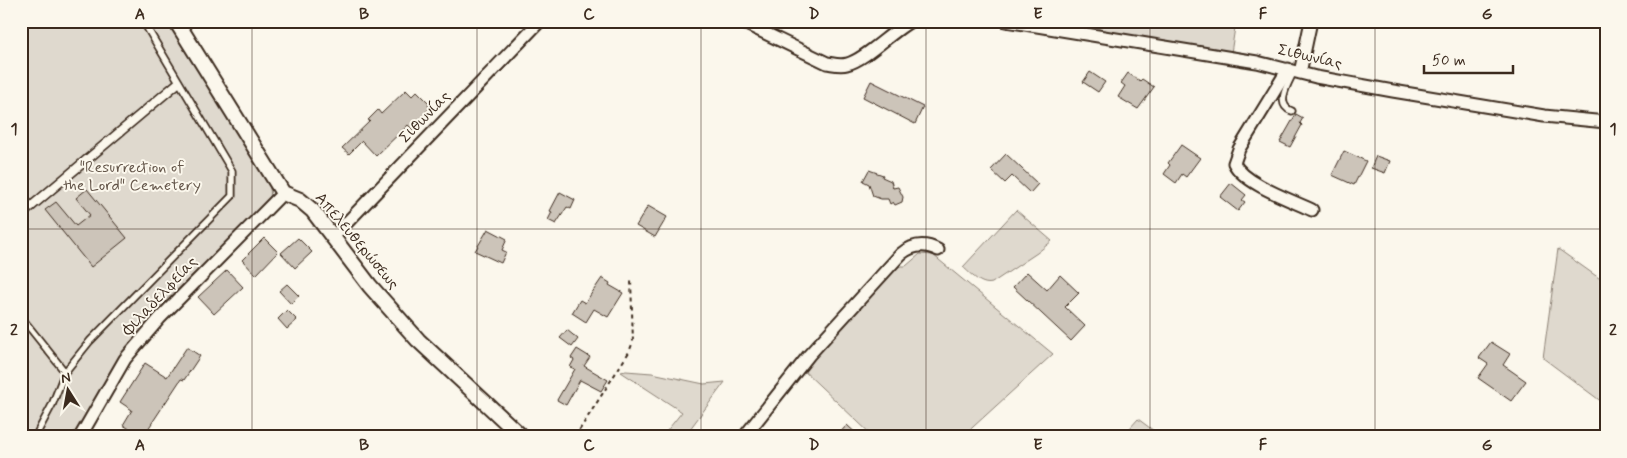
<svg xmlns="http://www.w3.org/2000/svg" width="1627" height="458" font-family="Mynerve,sans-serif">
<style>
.green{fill:#dfd9ce;stroke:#8d8276}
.building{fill:#ccc4b9;stroke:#3b2a1e}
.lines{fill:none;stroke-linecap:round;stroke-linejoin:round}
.service-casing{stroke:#3b2a1e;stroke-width:9}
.pedestrian-casing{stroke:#3b2a1e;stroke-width:11}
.minor-casing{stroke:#3b2a1e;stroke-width:15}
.tertiary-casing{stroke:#3b2a1e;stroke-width:18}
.path{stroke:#3b2a1e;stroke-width:2;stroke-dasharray:4 4;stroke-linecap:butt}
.service{stroke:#fbf7ec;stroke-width:5.5}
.pedestrian{stroke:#fbf7ec;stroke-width:8}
.minor{stroke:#fbf7ec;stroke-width:11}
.tertiary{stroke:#fbf7ec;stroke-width:14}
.grid{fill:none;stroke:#3b2a1e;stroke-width:1;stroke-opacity:0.55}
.labels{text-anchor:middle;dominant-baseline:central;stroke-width:4;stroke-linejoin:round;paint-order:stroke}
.street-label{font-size:16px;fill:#3b2a1e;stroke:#fbf7ec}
.park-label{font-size:16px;fill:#64564a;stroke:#fbf7ec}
.neatline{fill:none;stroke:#3b2a1e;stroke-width:2}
.grid-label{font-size:16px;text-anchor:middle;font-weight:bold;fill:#3b2a1e}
</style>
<rect width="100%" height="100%" fill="#fbf7ec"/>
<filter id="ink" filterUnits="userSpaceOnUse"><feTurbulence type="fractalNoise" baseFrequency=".02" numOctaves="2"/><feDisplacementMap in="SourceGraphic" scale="10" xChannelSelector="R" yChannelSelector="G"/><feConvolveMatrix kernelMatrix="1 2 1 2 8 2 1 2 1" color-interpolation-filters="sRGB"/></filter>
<g filter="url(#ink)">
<!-- green -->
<path class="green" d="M 21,21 L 169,21 L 222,109 L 266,179 C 271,187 272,195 268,203 L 161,305 L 121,357 L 74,437 L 21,437 Z
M 1098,21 L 1236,21 L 1231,53 L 1103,33 L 1099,29 Z
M 1016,210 L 1052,241 L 1037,253 L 992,283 C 981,286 971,274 963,267 Z
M 1558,249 L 1606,283 L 1606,405 L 1543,358 Z
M 920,254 L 933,255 L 1053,354 L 962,437 L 874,437 L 802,369 L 893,266 L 906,266 Z
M 626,371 L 652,373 L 704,384 L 725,382 L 684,437 L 662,437 L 682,412 L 621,372 Z
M 1138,419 L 1162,437 L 1122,437 Z"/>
<!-- building -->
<path class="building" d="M 1090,72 L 1105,82 L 1098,92 L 1083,82 Z
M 1128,73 L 1140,81 L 1142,79 L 1154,87 L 1138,109 L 1118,97 L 1125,86 L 1121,83 Z
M 871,81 L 923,107 L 915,124 L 863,97 Z
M 406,90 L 412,96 L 417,91 L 430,104 L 428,105 L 430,108 L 426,112 L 428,115 L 413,130 L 408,125 L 376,156 L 362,141 L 349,154 L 342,148 L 370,121 L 368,120 L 378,110 L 381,114 Z
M 1296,114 L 1303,118 L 1300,123 L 1302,125 L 1290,147 L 1280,142 Z
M 1181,145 L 1200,158 L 1186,177 L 1182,174 L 1176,183 L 1164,174 L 1170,165 L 1168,163 Z
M 1344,151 L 1366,161 L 1354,185 L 1332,175 Z
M 1006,154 L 1038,184 L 1030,193 L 1012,176 L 1005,183 L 991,170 Z
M 1376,156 L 1390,161 L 1385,173 L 1371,168 Z
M 869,170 L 883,175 L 882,177 L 891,181 L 893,188 L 898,187 L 903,197 L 902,202 L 895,205 L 893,202 L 890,204 L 888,199 L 881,199 L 873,196 L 869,184 L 863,181 Z
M 1231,183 L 1246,195 L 1242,200 L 1245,202 L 1238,211 L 1220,197 Z
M 87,189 L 127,238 L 91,267 L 45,210 L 56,202 L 76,226 L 90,215 L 76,198 Z
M 560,192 L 575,200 L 571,209 L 567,207 L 556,224 L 548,220 L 552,212 L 550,211 Z
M 648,206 L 667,217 L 655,237 L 636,226 Z
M 488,229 L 507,239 L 502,250 L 506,252 L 501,263 L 475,251 Z
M 264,238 L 278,252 L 256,275 L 242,260 Z
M 298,238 L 312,252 L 295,268 L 281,253 Z
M 227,270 L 243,287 L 214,314 L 198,297 Z
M 1027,272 L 1047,290 L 1060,275 L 1079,293 L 1065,307 L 1085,326 L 1071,341 L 1013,287 Z
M 602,278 L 610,283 L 609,285 L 623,293 L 608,317 L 594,309 L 586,322 L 572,313 L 580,300 L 585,303 Z
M 287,284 L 299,296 L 291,304 L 279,291 Z
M 287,310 L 297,320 L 287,329 L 278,319 Z
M 567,330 L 578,339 L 572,347 L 560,338 Z
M 1491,342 L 1510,354 L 1503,365 L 1526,381 L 1511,401 L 1478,378 L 1488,364 L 1479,358 Z
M 187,347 L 200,356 L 184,380 L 181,379 L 148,429 L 161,437 L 143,437 L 123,425 L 132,410 L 120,402 L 145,363 L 167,377 Z
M 577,349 L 590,357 L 584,366 L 608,380 L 601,391 L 580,380 L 566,405 L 557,400 L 575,369 L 570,367 L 574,360 L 571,358 Z
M 847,425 L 860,437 L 836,437 Z"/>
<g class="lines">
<!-- service casing -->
<g class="service-casing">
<path id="service" d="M 1292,111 C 1274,105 1289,82 1294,71
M 21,317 L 65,372
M 35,437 L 52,405 L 65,372 L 90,341 L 232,196 L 232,171 L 143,21"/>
</g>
<!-- pedestrian casing -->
<g class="pedestrian-casing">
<path id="pedestrian" d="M 21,215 L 178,83"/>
</g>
<!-- minor casing -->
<g class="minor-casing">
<path id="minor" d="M 740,21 L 827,63 C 834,64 840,66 847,64 C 865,60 892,31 911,21
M 1006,21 L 1257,62 L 1316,77 L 1393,91 L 1544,116 L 1606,122
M 1288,69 L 1239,149 L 1234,163 C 1244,184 1291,200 1312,210
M 1300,73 L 1311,21
M 334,236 L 540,21
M 80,437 L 125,359 L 160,318 L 283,193
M 744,437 L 809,355 L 901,254 C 913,244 925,243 938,250"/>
</g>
<!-- tertiary casing -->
<g class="tertiary-casing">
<path id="tertiary" d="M 176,21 L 283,193 L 300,200 L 313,211 L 370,286 L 418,340 L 522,437"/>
</g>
<!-- path -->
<path class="path" d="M 575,437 L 629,352 L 633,342 L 631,280"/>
<!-- service -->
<use href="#service" class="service"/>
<!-- pedestrian -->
<use href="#pedestrian" class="pedestrian"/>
<!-- minor -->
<use href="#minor" class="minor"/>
<!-- tertiary -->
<use href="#tertiary" class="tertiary"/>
</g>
</g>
<!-- grid -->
<path class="grid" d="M 252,21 L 252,437M 477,21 L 477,437M 701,21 L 701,437M 926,21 L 926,437M 1150,21 L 1150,437M 1375,21 L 1375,437M 21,229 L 1606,229"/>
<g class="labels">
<!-- street labels -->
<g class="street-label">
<text transform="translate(1310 57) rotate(13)">Σιθωνίας</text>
<text transform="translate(425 117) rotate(-46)">Σιθωνίας</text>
<text transform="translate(357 241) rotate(50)">Απελευθερώσεως</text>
<text transform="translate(160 296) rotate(-47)">Φιλαδελφείας</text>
</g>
<!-- park labels -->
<g class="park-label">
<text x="132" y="167">"Resurrection of<tspan x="132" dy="18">the Lord" Cemetery</tspan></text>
</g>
</g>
<!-- margin -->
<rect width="1627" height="458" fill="none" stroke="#fbf7ec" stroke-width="55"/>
<!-- north arrow -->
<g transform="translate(68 390) rotate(349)" stroke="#fbf7ec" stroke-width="4" paint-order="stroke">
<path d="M0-4L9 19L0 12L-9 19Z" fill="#3b2a1e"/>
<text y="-8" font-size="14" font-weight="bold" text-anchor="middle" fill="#3b2a1e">N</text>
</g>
<!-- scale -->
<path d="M1424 65v8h89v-8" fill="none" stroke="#3b2a1e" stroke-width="2.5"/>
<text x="1432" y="65" font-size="15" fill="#3b2a1e" stroke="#fbf7ec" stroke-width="4" paint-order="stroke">50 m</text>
<rect x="28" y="28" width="1572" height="402" class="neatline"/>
<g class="grid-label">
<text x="140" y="19">A</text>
<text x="364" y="19">B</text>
<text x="589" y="19">C</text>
<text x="814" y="19">D</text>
<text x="1038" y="19">E</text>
<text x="1263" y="19">F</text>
<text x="1487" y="19">G</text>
<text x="14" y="134">1</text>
<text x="1613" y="134">1</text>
<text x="14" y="335">2</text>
<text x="1613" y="335">2</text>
<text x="140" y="450">A</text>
<text x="364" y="450">B</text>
<text x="589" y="450">C</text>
<text x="814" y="450">D</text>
<text x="1038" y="450">E</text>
<text x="1263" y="450">F</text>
<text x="1487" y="450">G</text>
</g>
</svg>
